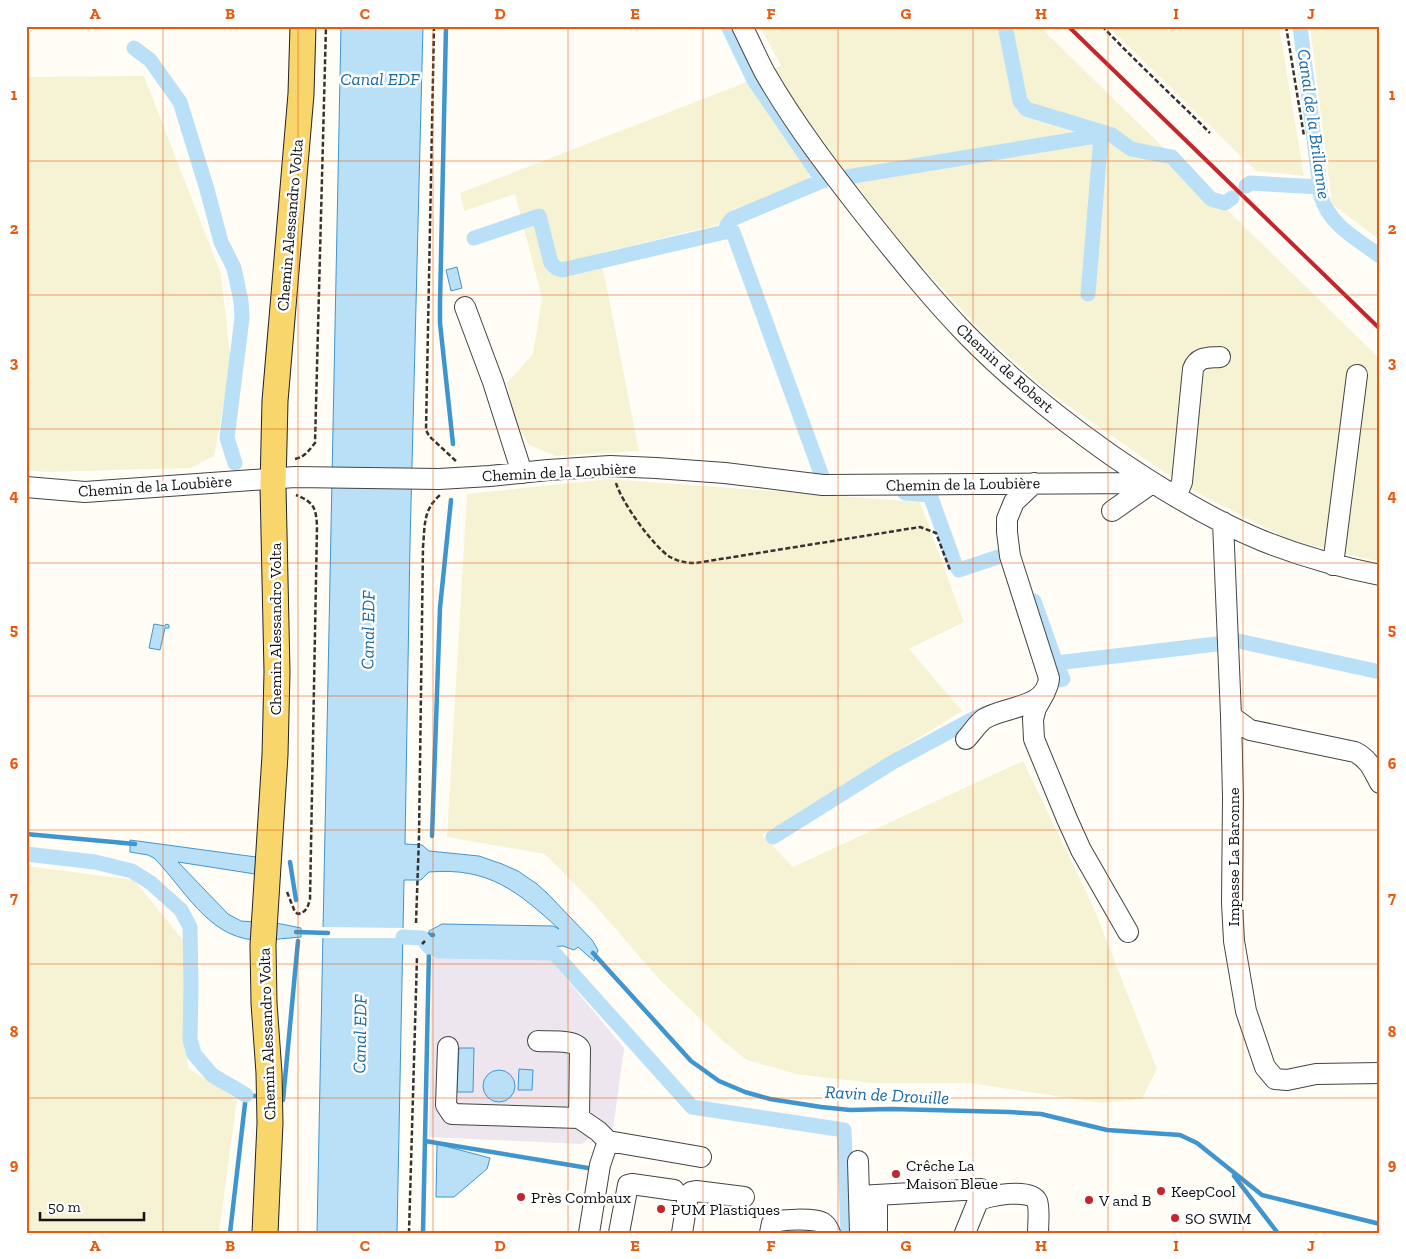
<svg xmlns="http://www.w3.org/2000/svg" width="1406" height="1259" font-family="'Zilla Slab',serif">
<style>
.industrial{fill:#eee6ef}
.farmland{fill:#f6f3d4}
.water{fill:#b9e0f7;stroke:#3f96cf}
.pier{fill:#fffdf5}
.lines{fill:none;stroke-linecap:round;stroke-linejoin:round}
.stream{stroke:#3f96cf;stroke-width:4.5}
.canal{stroke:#b9e0f7;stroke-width:15}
.minor-casing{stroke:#444;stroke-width:22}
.major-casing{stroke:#222;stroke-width:27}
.path{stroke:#333;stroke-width:2.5;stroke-dasharray:5 2.5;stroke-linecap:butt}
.minor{stroke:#fff;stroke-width:20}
.major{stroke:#f9d66b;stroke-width:25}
.rail{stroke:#c4262e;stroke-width:4}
.grid{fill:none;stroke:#e8590c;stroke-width:1;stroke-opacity:0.55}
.poi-dot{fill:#c4262e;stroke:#fff;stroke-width:2}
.labels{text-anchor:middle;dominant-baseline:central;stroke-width:5;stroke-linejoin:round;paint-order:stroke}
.street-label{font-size:16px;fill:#111;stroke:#fff}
.poi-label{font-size:16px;fill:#111;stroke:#fff;text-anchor:start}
.water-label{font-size:18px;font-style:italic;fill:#1768a6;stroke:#fff}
.neatline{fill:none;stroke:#e8590c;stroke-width:2}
.grid-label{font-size:16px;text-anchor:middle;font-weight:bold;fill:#e8590c}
</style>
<rect width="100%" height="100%" fill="#fffdf5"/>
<!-- industrial -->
<path class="industrial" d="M 432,958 L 550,959 L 624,1048 L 613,1130 L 602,1128 L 582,1144 L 429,1137 Z"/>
<!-- farmland -->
<path class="farmland" d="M 760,26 L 1039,26 L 1380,359 L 1380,562 L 1290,540 L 1203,496 L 1167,474 L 1050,393 L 988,338 L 914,258 L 844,170 L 734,209 L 717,225 L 600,253 L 639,451 L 556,456 L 529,445 L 515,420 L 507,383 L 533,354 L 542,298 L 515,194 L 464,211 L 460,193 L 739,85 L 781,66 Z
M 1108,26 L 1279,26 L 1304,176 L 1256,171 Z
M 1310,26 L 1380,26 L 1380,240 L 1332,204 Z
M 144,76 L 221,274 L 231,365 L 214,456 L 190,468 L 46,472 L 26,470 L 26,77 Z
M 609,479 L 920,502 L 964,622 L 909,649 L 962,711 L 762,835 L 793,867 L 1023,761 L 1093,906 L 1157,1069 L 1142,1099 L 1102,1103 L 970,1083 L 872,1083 L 796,1074 L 747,1060 L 724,1042 L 659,979 L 593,903 L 545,854 L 447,837 L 467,494 Z
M 26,866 L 134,880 L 183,940 L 188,1068 L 237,1099 L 219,1233 L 26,1233 Z"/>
<!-- water -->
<path class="water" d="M 341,26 L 423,26 L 410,544 L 405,844 L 422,845 L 429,851 L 479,856 L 502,864 L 518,871 L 537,884 L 548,894 L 592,940 L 598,950 L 594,961 L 578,947 L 574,950 L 563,946 L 550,947 L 441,945 L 429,938 L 429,931 L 442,924 L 553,926 L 559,929 C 517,891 489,867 429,872 L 421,880 L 404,880 L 397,1233 L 317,1233 Z
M 457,267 L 462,288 L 451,291 L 446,270 Z
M 154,624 L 165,626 L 166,624 L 169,625 L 169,628 L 165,628 L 160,650 L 149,648 Z
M 130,840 L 256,857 L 255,874 L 178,862 L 228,914 L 241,921 L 255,922 L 254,940 C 207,936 184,888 154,858 L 148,855 L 130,852 Z
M 276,923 L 301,928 L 301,937 L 268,940 Z
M 459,1048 L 474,1048 L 473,1092 L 457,1092 Z
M 519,1069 L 533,1070 L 532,1090 L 518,1090 Z
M483 1086a16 16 0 1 1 32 0a16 16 0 1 1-32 0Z
M 437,1144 L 490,1158 L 487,1169 L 454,1197 L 436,1197 Z"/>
<!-- pier -->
<path class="pier" d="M 320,927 L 405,928 L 405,938 L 320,938 Z"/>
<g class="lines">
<!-- stream -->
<path class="stream" d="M 446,26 L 440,303 L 440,323 L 453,444
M 26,834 L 135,844
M 432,836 L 440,608 L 451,500
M 290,862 L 296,900
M 296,932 L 328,933
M 399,934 L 433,935
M 593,953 L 691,1061 L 719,1081 L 745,1092 L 770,1099 L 821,1107 L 850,1110 L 891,1109 L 1009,1112 L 1041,1114 L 1107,1130 L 1180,1135 L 1197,1143 L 1262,1195 L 1380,1224
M 280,1100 L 283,1100 L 298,941
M 425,1141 L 588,1168
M 1234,1176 L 1277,1232
M 230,1233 L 246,1095 L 255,1096
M 423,1233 L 429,950"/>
<!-- canal -->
<path class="canal" d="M 728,26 L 754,80 L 823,181
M 1005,26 L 1020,101 L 1026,109 L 1112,135 L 1131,149 L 1172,157 L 1211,199 L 1225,203 L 1232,198
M 1300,26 L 1321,196 C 1329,225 1357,239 1380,256
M 134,48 L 150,60 L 180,102 L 206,186 L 221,242 L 234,268 L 241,301 L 242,318 L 227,438 L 235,463
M 841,178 L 1090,137 L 1103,136
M 1246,186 L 1250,183 L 1320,187
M 725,232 L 733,232 L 823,479
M 474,238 L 539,216 L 551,263 L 556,268 L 562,270 L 725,232 L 727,225 L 732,219 L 824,180
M 1088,294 L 1101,136
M 905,493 L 930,495 L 955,564 L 959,570 L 1007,554
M 1034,601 L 1056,663
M 1234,640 L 1380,672
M 1060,680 L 1063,679 L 1056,663 L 1225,643
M 773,837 L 893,762 L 969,721 L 986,713
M 26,854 L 95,862 L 132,871 L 151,883 L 181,910 L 190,927 L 191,986 L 190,1039 L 194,1054 L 212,1075 L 246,1095
M 403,937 L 422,938 L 429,947 L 433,945 L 438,951 L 554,953 L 692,1107 L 844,1130 L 848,1233"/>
<!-- minor casing -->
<g class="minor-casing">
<path id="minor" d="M 742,26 C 750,42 757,58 765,73 C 795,125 831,172 868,219 C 900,259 932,299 967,335 C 1011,380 1060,419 1111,455 C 1159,488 1209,519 1263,541 C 1301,556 1340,567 1380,575
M 465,307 L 493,382 L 522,473
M 26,487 L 85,492 L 295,477 L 439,479 L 490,476 L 548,470 L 610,466 L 656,468 L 725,473 L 823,485 L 1152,483
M 1176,497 L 1182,482 L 1193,369 C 1198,356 1208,358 1220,357
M 1112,511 L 1152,483
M 1223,522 L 1231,716 L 1233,797 L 1232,903 L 1234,941 L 1246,1011 L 1265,1067 L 1275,1079 L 1287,1080 L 1316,1074 L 1380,1073
M 1333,565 L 1357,375
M 1045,692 L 1036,708 L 1033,719 L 1034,739 L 1067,819 L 1081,850 L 1128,932
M 1231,716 L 1250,730 L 1355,752 C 1369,759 1373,770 1380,783
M 966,739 C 972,733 977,724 984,719 C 1004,706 1047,709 1049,678 L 1010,556 L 1007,532 L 1007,519 L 1014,502 L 1034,483
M 538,1041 C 549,1042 576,1039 580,1049 L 579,1118 L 598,1131 L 608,1141 L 701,1157
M 448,1047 L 446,1105 L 452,1114 L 579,1118
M 858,1161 L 860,1233
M 859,1196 L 981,1189
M 589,1233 L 600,1165 L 608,1141
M 619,1233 L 628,1185 L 632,1184 L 674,1190
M 682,1233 L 688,1195 L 691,1192 L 696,1191 L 744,1197
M 770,1233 L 772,1223 C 778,1219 816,1218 823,1223 C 827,1225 828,1229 830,1233
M 877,1233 L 877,1205
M 965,1233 L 978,1201 C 988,1195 1031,1188 1037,1201 C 1040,1209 1038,1224 1038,1233"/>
</g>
<!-- major casing -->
<g class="major-casing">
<path id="major" d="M 265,1233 L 270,1123 L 269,1073 L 264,1003 L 263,945 L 275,755 L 277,672 L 273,486 L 275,401 L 301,94 L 303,26"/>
</g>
<!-- path -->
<path class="path" d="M 434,26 L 426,430 L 429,436 L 457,462
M 1102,26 C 1137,63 1174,97 1210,133
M 1286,26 L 1304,136
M 295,459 C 305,457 309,450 315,443 L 326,26
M 616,483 C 622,503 653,546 670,557 C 679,562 687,563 696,563 L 920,527 L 936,533 L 950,570
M 287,892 L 295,912 L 298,914 C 307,912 308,906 310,899 L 317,526 C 316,508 314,502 296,495
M 416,923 L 419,837 L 423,547 C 425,525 423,510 440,495
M 422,944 L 425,941
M 409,1233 L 417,957"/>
<!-- minor -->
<use href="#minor" class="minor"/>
<!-- major -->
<use href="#major" class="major"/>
<!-- rail -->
<path class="rail" d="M 1068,26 L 1380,329"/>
</g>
<!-- grid -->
<path class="grid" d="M 163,26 L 163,1233M 298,26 L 298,1233M 433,26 L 433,1233M 568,26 L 568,1233M 703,26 L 703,1233M 838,26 L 838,1233M 973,26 L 973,1233M 1108,26 L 1108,1233M 1243,26 L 1243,1233M 26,161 L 1380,161M 26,295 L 1380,295M 26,429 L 1380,429M 26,563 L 1380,563M 26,696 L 1380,696M 26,830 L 1380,830M 26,964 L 1380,964M 26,1098 L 1380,1098"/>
<!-- markers -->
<g class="poi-dot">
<circle cx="896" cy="1174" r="5"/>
<circle cx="1161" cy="1191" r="5"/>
<circle cx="521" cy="1197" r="5"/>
<circle cx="1089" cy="1200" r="5"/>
<circle cx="661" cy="1209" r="5"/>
<circle cx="1175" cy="1218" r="5"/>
</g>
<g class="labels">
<!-- street labels -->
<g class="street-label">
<text transform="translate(290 225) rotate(-85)">Chemin Alessandro Volta</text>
<text transform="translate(1005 368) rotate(42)">Chemin de Robert</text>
<text transform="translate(559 472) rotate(-3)">Chemin de la Loubière</text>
<text transform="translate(963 484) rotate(-1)">Chemin de la Loubière</text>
<text transform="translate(155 486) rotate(-4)">Chemin de la Loubière</text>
<text transform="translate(275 629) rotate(-90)">Chemin Alessandro Volta</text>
<text transform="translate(1233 857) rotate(-90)">Impasse La Baronne</text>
<text transform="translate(267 1034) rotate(-92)">Chemin Alessandro Volta</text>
</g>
<!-- poi labels -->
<g class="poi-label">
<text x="906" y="1165">Crêche La<tspan x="906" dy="18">Maison Bleue</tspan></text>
<text x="1171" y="1191">KeepCool</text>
<text x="531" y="1197">Près Combaux</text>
<text x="1099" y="1200">V and B</text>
<text x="671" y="1209">PUM Plastiques</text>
<text x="1185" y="1218">SO SWIM</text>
</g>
<!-- water labels -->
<g class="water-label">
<text x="380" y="79">Canal EDF</text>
<text transform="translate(1314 124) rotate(82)">Canal de la Brillanne</text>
<text transform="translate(368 630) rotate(-89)">Canal EDF</text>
<text transform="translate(360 1034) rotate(-89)">Canal EDF</text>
<text transform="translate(887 1095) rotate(3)">Ravin de Drouille</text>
</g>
</g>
<!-- border -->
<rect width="1406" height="1259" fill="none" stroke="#ffffff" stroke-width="55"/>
<!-- scale -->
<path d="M40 1212v8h104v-8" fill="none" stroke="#111111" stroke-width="2.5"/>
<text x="48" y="1212" font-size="15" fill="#111111" stroke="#ffffff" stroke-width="4" paint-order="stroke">50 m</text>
<rect x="28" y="28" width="1350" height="1204" class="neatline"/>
<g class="grid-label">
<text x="95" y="19">A</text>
<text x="230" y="19">B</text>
<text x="365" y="19">C</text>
<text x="500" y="19">D</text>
<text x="635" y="19">E</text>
<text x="771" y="19">F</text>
<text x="906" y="19">G</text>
<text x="1041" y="19">H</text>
<text x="1176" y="19">I</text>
<text x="1311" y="19">J</text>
<text x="14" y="100">1</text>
<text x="1392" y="100">1</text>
<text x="14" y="234">2</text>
<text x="1392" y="234">2</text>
<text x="14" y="368">3</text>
<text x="1392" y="368">3</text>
<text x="14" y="501">4</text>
<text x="1392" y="501">4</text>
<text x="14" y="635">5</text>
<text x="1392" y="635">5</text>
<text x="14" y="769">6</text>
<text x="1392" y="769">6</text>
<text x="14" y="903">7</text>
<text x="1392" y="903">7</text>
<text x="14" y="1037">8</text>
<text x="1392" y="1037">8</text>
<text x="14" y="1170">9</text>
<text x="1392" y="1170">9</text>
<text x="95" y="1251">A</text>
<text x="230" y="1251">B</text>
<text x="365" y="1251">C</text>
<text x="500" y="1251">D</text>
<text x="635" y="1251">E</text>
<text x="771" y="1251">F</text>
<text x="906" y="1251">G</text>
<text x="1041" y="1251">H</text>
<text x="1176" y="1251">I</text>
<text x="1311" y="1251">J</text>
</g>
</svg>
